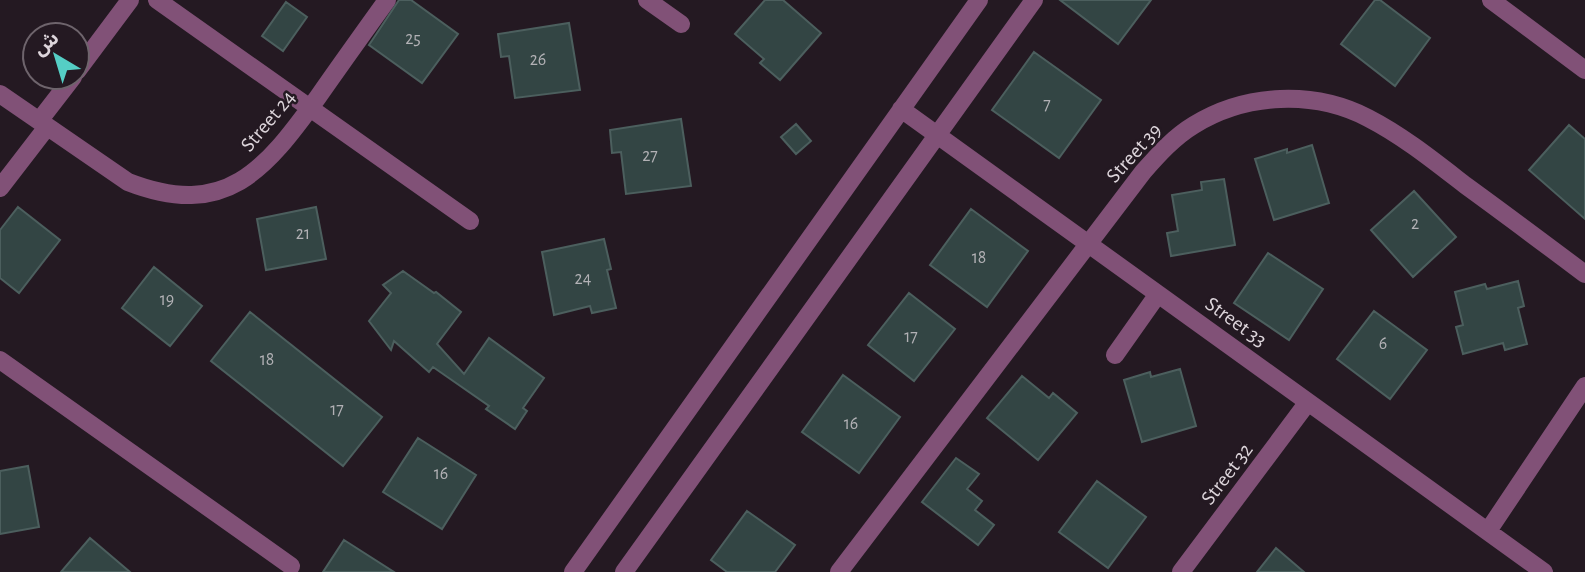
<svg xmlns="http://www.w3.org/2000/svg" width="1585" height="572" font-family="'Alegreya Sans','Noto Sans Arabic',sans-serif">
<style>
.building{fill:#334544;stroke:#4c5f5e;stroke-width:2}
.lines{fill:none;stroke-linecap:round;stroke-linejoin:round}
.minor{stroke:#815177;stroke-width:18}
.labels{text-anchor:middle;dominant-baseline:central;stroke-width:5;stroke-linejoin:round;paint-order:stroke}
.number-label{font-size:18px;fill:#b2b1b5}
.street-label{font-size:21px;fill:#ddd5db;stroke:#241922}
</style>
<rect width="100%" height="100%" fill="#241922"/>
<!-- building -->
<path class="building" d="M 399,0 L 411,0 L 458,34 L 422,83 L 369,45 Z
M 765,0 L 783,0 L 821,33 L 780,80 L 760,63 L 764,59 L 735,34 Z
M 1060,0 L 1151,0 L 1118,44 Z
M 1375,0 L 1380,0 L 1430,38 L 1395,86 L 1341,44 Z
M 286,2 L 307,17 L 283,51 L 262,36 Z
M 569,23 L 580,90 L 515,98 L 509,56 L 501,57 L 498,34 Z
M 1034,52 L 1101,100 L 1059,158 L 992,110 Z
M 681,119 L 691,186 L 626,194 L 621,152 L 612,153 L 610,130 Z
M 796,124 L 811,141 L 796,154 L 781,137 Z
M 1569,125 L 1585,139 L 1585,219 L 1529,170 Z
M 1312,145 L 1329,203 L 1274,220 L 1255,159 L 1287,149 L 1287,153 Z
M 1224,179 L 1235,245 L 1171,256 L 1167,233 L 1178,231 L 1172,195 L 1202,190 L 1201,182 Z
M 1414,191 L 1456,237 L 1413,277 L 1371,230 Z
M 18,207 L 60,240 L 19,293 L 0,278 L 0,230 Z
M 316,207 L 326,259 L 266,270 L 257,219 Z
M 971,209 L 1028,251 L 987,307 L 930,265 Z
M 604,239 L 611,269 L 607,270 L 616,308 L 592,313 L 590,306 L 554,315 L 542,252 Z
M 1268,253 L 1323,289 L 1289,340 L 1234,303 Z
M 154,267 L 202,306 L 170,346 L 122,308 Z
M 403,271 L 434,293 L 436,292 L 461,312 L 437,344 L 464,374 L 489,338 L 544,378 L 523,408 L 527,411 L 515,429 L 486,409 L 489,406 L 433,367 L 429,372 L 394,341 L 391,350 L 369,321 L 391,293 L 383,285 Z
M 1518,281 L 1524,306 L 1518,308 L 1527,344 L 1505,350 L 1503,343 L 1463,354 L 1456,327 L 1463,325 L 1455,292 L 1485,284 L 1487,289 Z
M 909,293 L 955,329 L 914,381 L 868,345 Z
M 1374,311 L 1427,350 L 1390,399 L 1337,359 Z
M 250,312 L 382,417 L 343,466 L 211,361 Z
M 1180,369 L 1196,426 L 1142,442 L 1124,380 L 1150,372 L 1151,377 Z
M 843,375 L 900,417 L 859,473 L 802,432 Z
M 1022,376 L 1049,398 L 1053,393 L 1077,413 L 1038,460 L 987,418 Z
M 418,438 L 476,475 L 442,529 L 383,492 Z
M 956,458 L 979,474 L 967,489 L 982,501 L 975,510 L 994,525 L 978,545 L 922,502 Z
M 28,466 L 39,527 L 0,534 L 0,471 Z
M 1097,481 L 1146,517 L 1108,568 L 1059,532 Z
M 747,511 L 795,545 L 775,572 L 727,572 L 711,560 Z
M 90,538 L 130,572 L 61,572 Z
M 344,540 L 394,572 L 323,572 Z
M 1276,548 L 1304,572 L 1257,572 Z"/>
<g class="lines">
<!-- minor -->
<path class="minor" d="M 157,0 L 470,221
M 647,0 L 681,24
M 1491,0 L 1585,70
M 77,71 L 130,0
M 0,94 L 128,182 C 226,220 265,170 318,97 C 341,64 364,32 387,0
M 901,109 L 1544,572
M 39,121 L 73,77
M 0,188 L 47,127
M 1115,355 L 1158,294
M 0,360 L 291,566
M 1488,531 L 1585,386
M 573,572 L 979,0
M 624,572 L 1034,0
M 839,572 L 1143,172 C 1158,155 1174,137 1194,125 C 1246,93 1314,90 1368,118 C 1403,136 1434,161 1465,185 C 1505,214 1545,244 1585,274
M 1181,572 L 1308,402"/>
</g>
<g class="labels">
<!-- number labels -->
<g class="number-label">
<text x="413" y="39">25</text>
<text x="538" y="60">26</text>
<text x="1047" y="105">7</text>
<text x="650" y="156">27</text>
<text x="1415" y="224">2</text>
<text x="303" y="234">21</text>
<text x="979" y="258">18</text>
<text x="583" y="279">24</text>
<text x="167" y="300">19</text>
<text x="911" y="337">17</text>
<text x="1383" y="344">6</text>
<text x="267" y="360">18</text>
<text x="337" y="410">17</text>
<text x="851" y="424">16</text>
<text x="441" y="474">16</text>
</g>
<!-- street labels -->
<g class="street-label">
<text transform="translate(268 121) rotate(-50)">Street 24</text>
<text transform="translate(1134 153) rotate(-48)">Street 39</text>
<text transform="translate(1236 322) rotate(36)">Street 33</text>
<text transform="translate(1227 474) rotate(-53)">Street 32</text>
</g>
</g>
<!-- north arrow -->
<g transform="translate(56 56) rotate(322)"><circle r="33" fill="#241922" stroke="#6e646c" stroke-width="2"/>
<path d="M0-5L12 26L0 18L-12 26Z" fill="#55cec5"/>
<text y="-10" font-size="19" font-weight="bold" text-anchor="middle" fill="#ddd5db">ش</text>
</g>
</svg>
